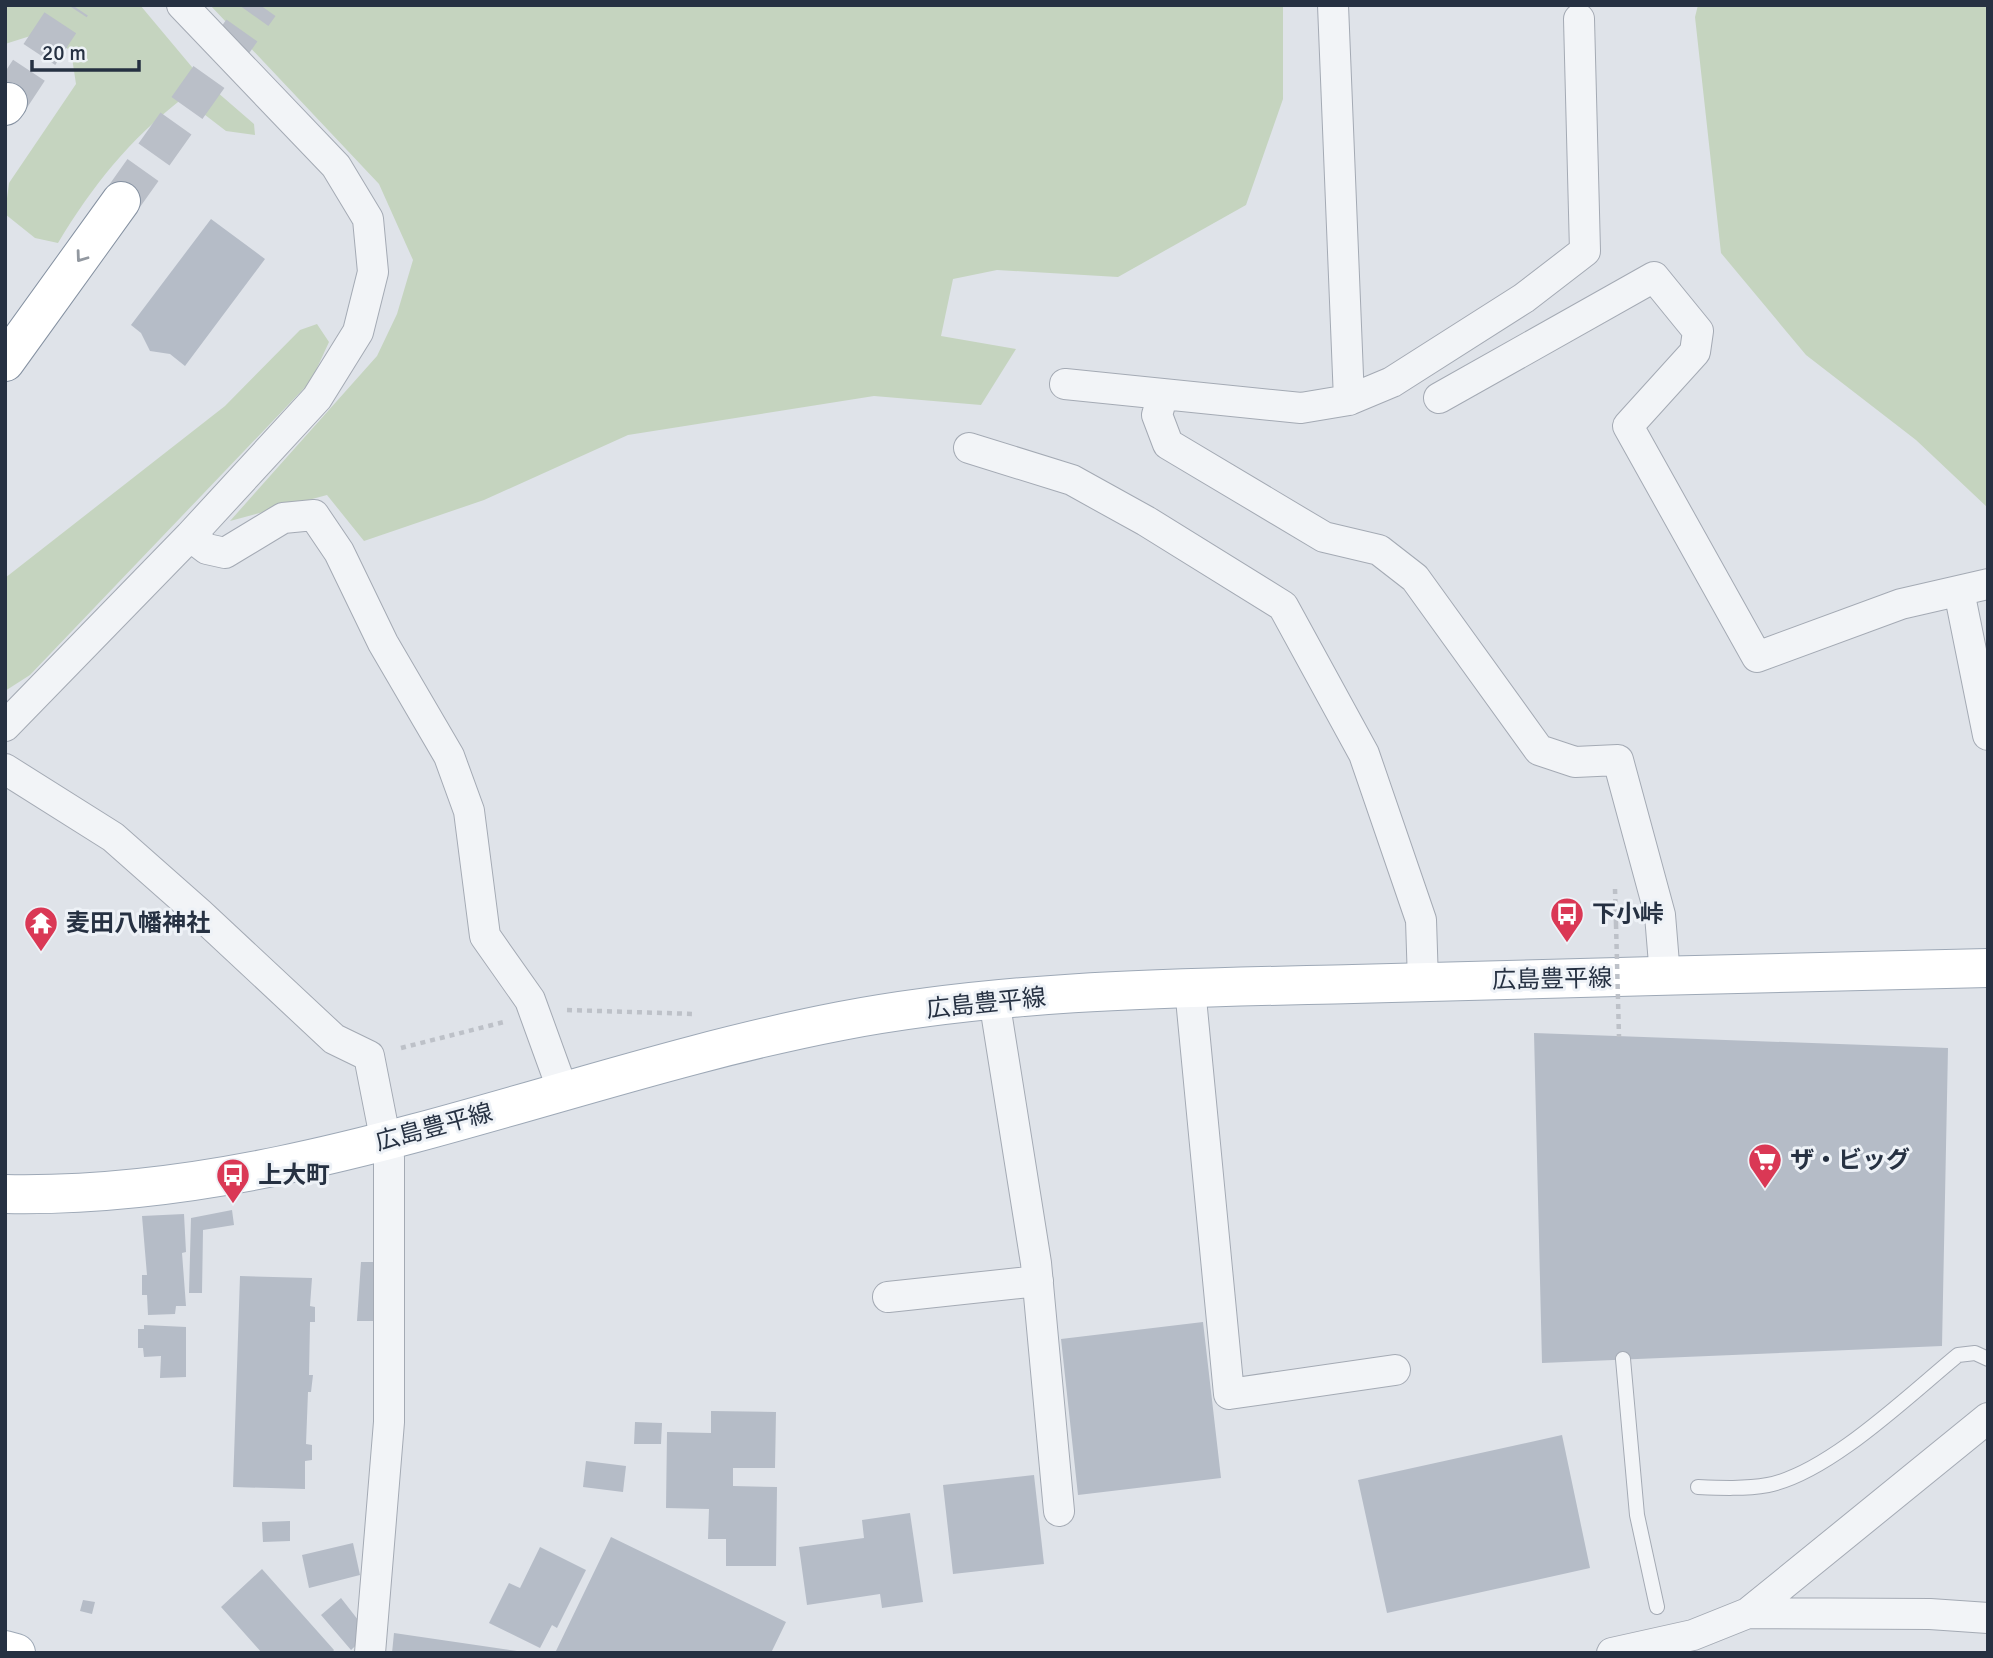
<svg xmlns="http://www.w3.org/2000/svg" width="1993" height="1658" font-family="Signika,'Noto Sans JP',sans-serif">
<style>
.green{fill:#c5d4bf}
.building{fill:#b5bcc7}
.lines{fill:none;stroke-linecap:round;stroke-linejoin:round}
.highway-tunnel{stroke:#babfc8;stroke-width:38;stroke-dasharray:38 19;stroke-linecap:butt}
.lane-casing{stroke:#a4aab4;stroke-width:16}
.street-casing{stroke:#a4aab4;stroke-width:32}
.primary-casing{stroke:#9da8b6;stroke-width:40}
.highway-casing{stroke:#8591a1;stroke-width:40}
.path{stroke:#bdc1c8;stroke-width:4.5;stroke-dasharray:5 5;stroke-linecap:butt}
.lane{stroke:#f2f4f7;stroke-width:14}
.street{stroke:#f2f4f7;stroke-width:30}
.primary{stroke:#fff;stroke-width:38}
.highway{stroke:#fff;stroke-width:38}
.path-bridge{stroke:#bdc1c8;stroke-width:4.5;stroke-dasharray:5 5;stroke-linecap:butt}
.oneway{stroke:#9298a0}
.labels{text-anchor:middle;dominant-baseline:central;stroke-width:6;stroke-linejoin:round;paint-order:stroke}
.poi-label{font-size:24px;font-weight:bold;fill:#263142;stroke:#eef2f7;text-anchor:start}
.street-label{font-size:24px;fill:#263142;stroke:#eef2f7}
</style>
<rect width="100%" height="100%" fill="#dfe3e9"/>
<!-- green -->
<path class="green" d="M 5,5 L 140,5 L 202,79 L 254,124 L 255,135 L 226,131 L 183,98 C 129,140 93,185 58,243 L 35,238 L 5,214 L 9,183 L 76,84 L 71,51 L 43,32 L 5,44 Z
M 210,5 L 1283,5 L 1283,99 L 1246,205 L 1118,277 L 997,270 L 953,279 L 941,336 L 1016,349 L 981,405 L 874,396 L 628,435 L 484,500 L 364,541 L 327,495 L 230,521 L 377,356 L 397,314 L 413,260 L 379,184 Z
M 1698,5 L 1988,5 L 1988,508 L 1916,440 L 1806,355 L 1721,253 L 1695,17 Z
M 317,324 L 329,342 L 311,381 L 30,675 L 5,691 L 5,578 L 225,406 L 300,330 Z"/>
<!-- building -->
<path class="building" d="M 211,219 L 265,259 L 185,366 L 170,354 L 150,351 L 141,333 L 131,325 Z
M 1534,1033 L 1948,1048 L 1942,1346 L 1542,1363 Z
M 232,1210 L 234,1225 L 203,1230 L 202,1293 L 189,1293 L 191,1218 Z
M 184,1214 L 186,1252 L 182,1253 L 186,1306 L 176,1306 L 175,1314 L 148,1315 L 147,1295 L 142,1295 L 142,1275 L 147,1275 L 142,1216 Z
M 361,1262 L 380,1262 L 378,1321 L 357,1321 Z
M 240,1276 L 312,1278 L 310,1306 L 315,1307 L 315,1322 L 310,1322 L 309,1375 L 313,1375 L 311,1392 L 308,1392 L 306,1444 L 312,1445 L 312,1460 L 305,1461 L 305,1489 L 233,1487 Z
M 1203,1322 L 1221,1478 L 1078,1495 L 1061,1339 Z
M 144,1325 L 186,1327 L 186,1377 L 160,1378 L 161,1356 L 144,1357 L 143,1348 L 138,1348 L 138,1329 L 144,1329 Z
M 711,1411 L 776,1412 L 775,1468 L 733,1468 L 733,1486 L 777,1487 L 776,1566 L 726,1566 L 726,1539 L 708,1539 L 709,1509 L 666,1508 L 667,1432 L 711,1433 Z
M 635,1422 L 662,1423 L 661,1444 L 634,1444 Z
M 1562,1435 L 1590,1568 L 1387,1613 L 1358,1480 Z
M 586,1461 L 626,1466 L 623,1492 L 583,1487 Z
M 1034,1475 L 1044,1564 L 953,1574 L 943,1485 Z
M 910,1513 L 923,1602 L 882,1608 L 880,1594 L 807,1605 L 799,1547 L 864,1538 L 862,1520 Z
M 290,1521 L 290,1541 L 263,1542 L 262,1522 Z
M 611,1537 L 786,1622 L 771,1653 L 555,1653 Z
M 353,1543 L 360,1575 L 309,1588 L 302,1555 Z
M 540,1547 L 586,1570 L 557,1628 L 552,1625 L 540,1648 L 489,1623 L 509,1583 L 520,1588 Z
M 262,1569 L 334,1650 L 332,1653 L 262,1653 L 221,1607 Z
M 341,1598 L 362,1625 L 364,1638 L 351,1650 L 321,1615 Z
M 83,1600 L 95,1602 L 92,1614 L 80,1611 Z
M 394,1633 L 517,1651 L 517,1653 L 392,1653 Z"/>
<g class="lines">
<!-- highway-tunnel -->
<path class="highway-tunnel" d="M 8,102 L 72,5
M 121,201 L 260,5"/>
<!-- lane casing -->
<g class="lane-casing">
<path id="lane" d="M 1623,1359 L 1637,1515 L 1657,1607
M 1698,1487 C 1721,1488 1745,1489 1768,1485 C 1829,1473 1909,1395 1958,1355 L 1975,1353 L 1988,1359"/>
</g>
<!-- street casing -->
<g class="street-casing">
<path id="street" d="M 1333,5 L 1349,400
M 1065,384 L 1301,408 L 1349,400 L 1392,382 L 1524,298 L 1585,251 L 1579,19
M 1163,394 L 1157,415 L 1168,444 L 1324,537 L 1379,550 L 1415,578 L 1539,750 L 1575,762 L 1618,760 L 1660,915 L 1665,976
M 1439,398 L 1654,277 L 1698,331 L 1695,352 L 1628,426 L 1757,657 L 1901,604 L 1988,584
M 969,448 L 1072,480 L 1146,521 L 1283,606 L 1364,754 L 1421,920 L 1423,982
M 190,536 L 207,549 L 225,553 L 283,518 L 314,515 L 339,552 L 383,643 L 449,756 L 469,811 L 485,936 L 530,1000 L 563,1091
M 1959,591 L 1988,735
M 5,726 L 190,536 L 317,398 L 358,332 L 373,272 L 368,219 L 336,166 L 182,5
M 5,769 L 113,837 L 199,913 L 334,1039 L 369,1056 L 389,1158 L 389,1422 L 370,1653
M 1190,988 L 1229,1394 L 1395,1370
M 994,999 L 1036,1263 L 1059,1511
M 888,1297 L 1038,1281
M 1748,1613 L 1930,1614 L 1988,1618
M 1612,1653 L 1693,1635 L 1748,1613 L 1988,1418"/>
</g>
<!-- primary casing -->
<g class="primary-casing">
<path id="primary" d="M 5,1194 C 295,1200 561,1075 841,1021 C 1009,989 1182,988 1353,984 C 1565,978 1776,973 1988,968
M 5,1650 L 16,1653"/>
</g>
<!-- highway casing -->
<g class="highway-casing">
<path id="highway" d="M 5,106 L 8,102
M 5,362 L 121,201"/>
</g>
<!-- path -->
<path class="path" d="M 1616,924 L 1615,889 L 1619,889
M 567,1010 L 695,1014
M 401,1048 L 504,1022"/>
<!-- lane -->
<use href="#lane" class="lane"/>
<!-- street -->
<use href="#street" class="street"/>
<!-- primary -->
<use href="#primary" class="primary"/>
<!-- highway -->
<use href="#highway" class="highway"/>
<!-- path-bridge -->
<path class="path-bridge" d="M 1616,924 L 1619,1037"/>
</g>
<!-- one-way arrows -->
<defs><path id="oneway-chevron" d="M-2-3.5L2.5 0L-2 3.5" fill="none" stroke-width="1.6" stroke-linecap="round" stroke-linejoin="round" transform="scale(1.75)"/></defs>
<use class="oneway" href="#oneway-chevron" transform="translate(81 257) rotate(126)"/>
<!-- icons -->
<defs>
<g id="bus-pin" transform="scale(1.75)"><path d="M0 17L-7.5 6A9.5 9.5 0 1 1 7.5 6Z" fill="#da3855" stroke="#eef2f7"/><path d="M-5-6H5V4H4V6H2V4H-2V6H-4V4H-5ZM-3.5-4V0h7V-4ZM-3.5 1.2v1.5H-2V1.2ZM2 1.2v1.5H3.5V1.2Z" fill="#fff"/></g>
<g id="temple-pin" transform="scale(1.75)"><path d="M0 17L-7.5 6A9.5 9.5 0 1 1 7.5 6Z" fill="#da3855" stroke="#eef2f7"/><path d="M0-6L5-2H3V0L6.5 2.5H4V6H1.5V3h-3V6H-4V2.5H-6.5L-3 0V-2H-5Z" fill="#fff"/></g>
<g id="supermarket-pin" transform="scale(1.75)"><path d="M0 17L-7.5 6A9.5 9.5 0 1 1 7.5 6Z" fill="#da3855" stroke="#eef2f7"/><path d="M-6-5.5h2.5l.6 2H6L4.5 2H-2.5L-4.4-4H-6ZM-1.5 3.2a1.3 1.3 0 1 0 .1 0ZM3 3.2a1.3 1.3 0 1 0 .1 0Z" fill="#fff"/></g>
</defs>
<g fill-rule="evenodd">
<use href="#bus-pin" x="1567" y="914"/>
<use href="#temple-pin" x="41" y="923"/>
<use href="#supermarket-pin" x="1765" y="1160"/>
<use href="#bus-pin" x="233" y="1175"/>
</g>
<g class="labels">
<!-- poi labels -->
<g class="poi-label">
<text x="1592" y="914">下小峠</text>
<text x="66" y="923">麦田八幡神社</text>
<text x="1790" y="1160">ザ・ビッグ</text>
<text x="258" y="1175">上大町</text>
</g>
<!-- street labels -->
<g class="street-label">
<text transform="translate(1552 979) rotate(-1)">広島豊平線</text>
<text transform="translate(986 1003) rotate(-6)">広島豊平線</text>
<text transform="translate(434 1127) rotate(-15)">広島豊平線</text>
</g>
</g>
<!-- border -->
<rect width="1993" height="1658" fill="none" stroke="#263142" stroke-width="14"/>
<!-- scale -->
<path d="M32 60v10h107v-10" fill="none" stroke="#263142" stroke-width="3.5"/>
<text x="42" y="60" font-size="21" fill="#263142" stroke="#eef2f7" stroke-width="5" paint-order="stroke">20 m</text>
</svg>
